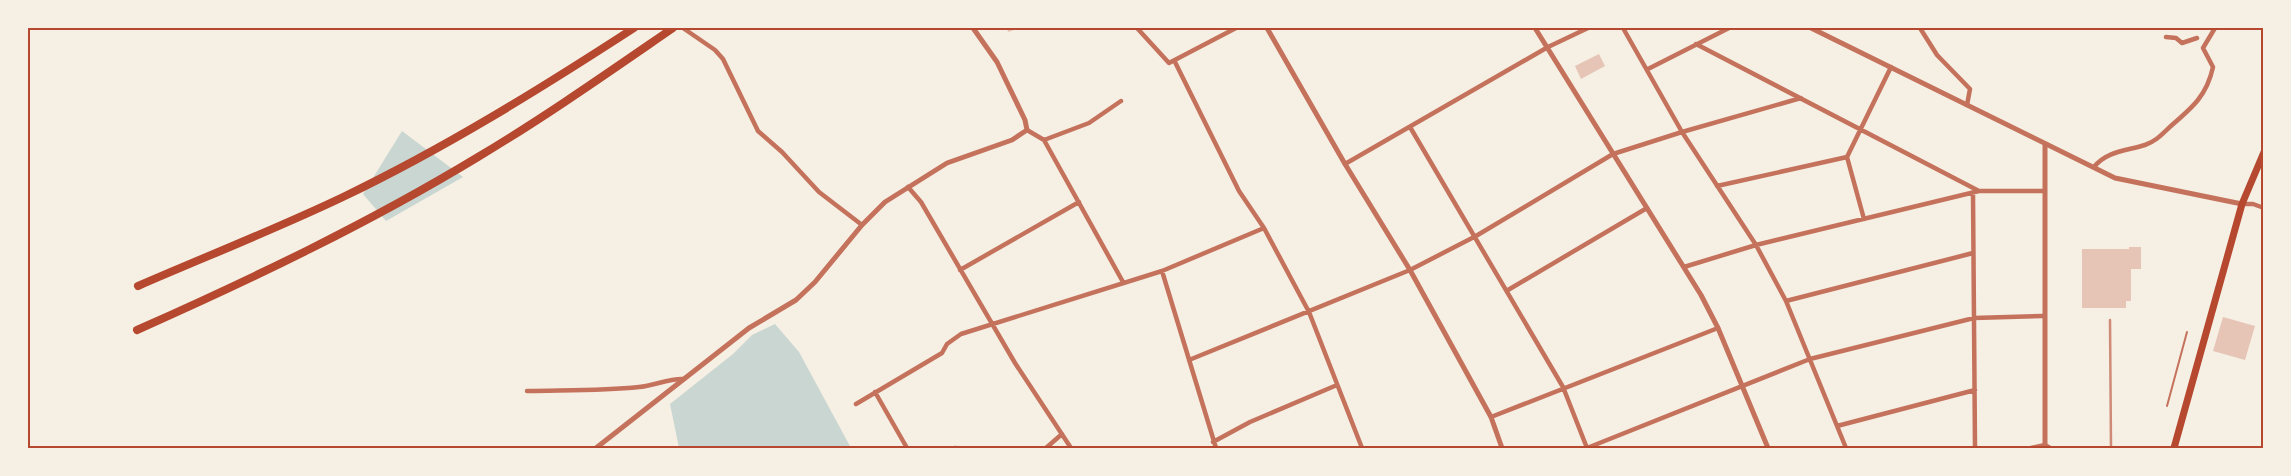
<svg xmlns="http://www.w3.org/2000/svg" width="2291" height="476" font-family="'Playfair Display',serif">
<style>
.water{fill:#c9d6d2}
.building{fill:#e6c5b7}
.lines{fill:none;stroke-linecap:round;stroke-linejoin:round}
.service{stroke:#c5725c;stroke-width:2}
.minor{stroke:#c5725c;stroke-width:4.5}
.tertiary{stroke:#c5725c;stroke-width:5}
.trunk{stroke:#b5482f;stroke-width:7}
.motorway{stroke:#b5482f;stroke-width:8}
.rail{stroke:#cf8b77;stroke-width:2.5}
.neatline{fill:none;stroke:#b5482f;stroke-width:2}
</style>
<rect width="100%" height="100%" fill="#f6efe4"/>
<!-- water -->
<path class="water" d="M 402,131 L 463,177 L 386,221 L 363,194 Z
M 775,324 L 799,352 L 851,448 L 679,448 L 670,404 L 733,354 L 752,335 Z"/>
<!-- building -->
<path class="building" d="M 1007,28 L 1020,28 L 1008,32 Z
M 1599,54 L 1605,66 L 1581,79 L 1575,66 Z
M 2129,247 L 2141,247 L 2141,269 L 2131,269 L 2131,301 L 2126,301 L 2126,308 L 2082,308 L 2082,249 L 2129,249 Z
M 2223,317 L 2255,326 L 2245,360 L 2213,351 Z"/>
<g class="lines">
<!-- service -->
<path class="service" d="M 2167,406 L 2187,332"/>
<!-- minor -->
<path class="minor" d="M 683,28 L 715,50 L 723,59 L 758,131 L 782,152 L 819,192 L 862,225
M 1137,28 L 1169,63 L 1236,28
M 1623,28 L 1682,132 L 1756,245 L 1786,301 L 1846,448
M 1920,28 L 1937,55 L 1970,89 L 1967,105
M 2166,37 L 2176,38 L 2182,43 L 2197,38
M 1696,44 L 1979,191
M 1175,62 L 1239,191 L 1264,228 L 1309,312 L 1362,448
M 1648,69 L 1729,28
M 1410,127 L 1563,387 L 1587,448
M 1027,130 L 1044,140 L 1123,282
M 1044,140 L 1089,123 L 1121,101
M 1345,164 L 1548,47 L 1588,28
M 2094,167 C 2107,151 2126,151 2145,145 C 2157,141 2163,133 2172,125 C 2193,107 2207,95 2213,67 L 2203,48 L 2215,28
M 1717,186 L 1847,157
M 908,187 L 921,202 L 1015,363 L 1071,448
M 1973,193 L 1975,448
M 2242,204 L 2253,204 L 2264,208
M 1864,219 L 1847,157 L 1891,67
M 1684,267 L 1756,245 L 1979,191 L 2044,191
M 960,270 L 1079,202
M 1162,271 L 1216,448
M 1508,290 L 1647,208
M 1786,301 L 1973,253
M 1189,360 L 1410,270 L 1476,236 L 1613,154 L 1682,132 L 1801,98
M 527,391 C 564,390 602,391 639,387 C 654,386 669,378 684,379
M 875,392 L 907,448
M 856,404 L 942,353 L 947,344 L 961,334 L 1162,271 L 1264,228
M 1491,417 L 1718,328
M 1837,426 L 1975,390
M 1213,442 L 1250,422 L 1337,385
M 955,448 L 956,448
M 1046,448 L 1062,434
M 1587,448 L 1810,359 L 1974,318 L 2043,316
M 2031,448 L 2045,445 L 2050,448"/>
<!-- tertiary -->
<path class="tertiary" d="M 1267,28 L 1345,164 L 1410,270 L 1491,417 L 1502,448
M 1535,28 L 1701,295 L 1718,328 L 1768,448
M 1811,28 L 2115,178 L 2242,204
M 2045,445 L 2045,144
M 596,448 L 749,328 L 796,300 L 815,282 L 862,225 L 885,202 L 947,163 L 1012,140 L 1027,130 L 1025,120 L 997,62 L 973,28
M 2263,448 L 2264,447"/>
<!-- trunk -->
<path class="trunk" d="M 2174,448 L 2242,204 L 2264,152"/>
<!-- motorway -->
<path class="motorway" d="M 138,286 C 207,256 276,229 343,197 C 445,148 540,89 634,28
M 137,330 C 254,278 369,223 478,157 C 545,117 609,72 673,28"/>
<!-- rail -->
<path class="rail" d="M 2110,320 L 2111,448"/>
</g>
<!-- border -->
<rect width="2291" height="476" fill="none" stroke="#f6efe4" stroke-width="58"/>
<rect x="29" y="29" width="2233" height="418" class="neatline"/>
</svg>
